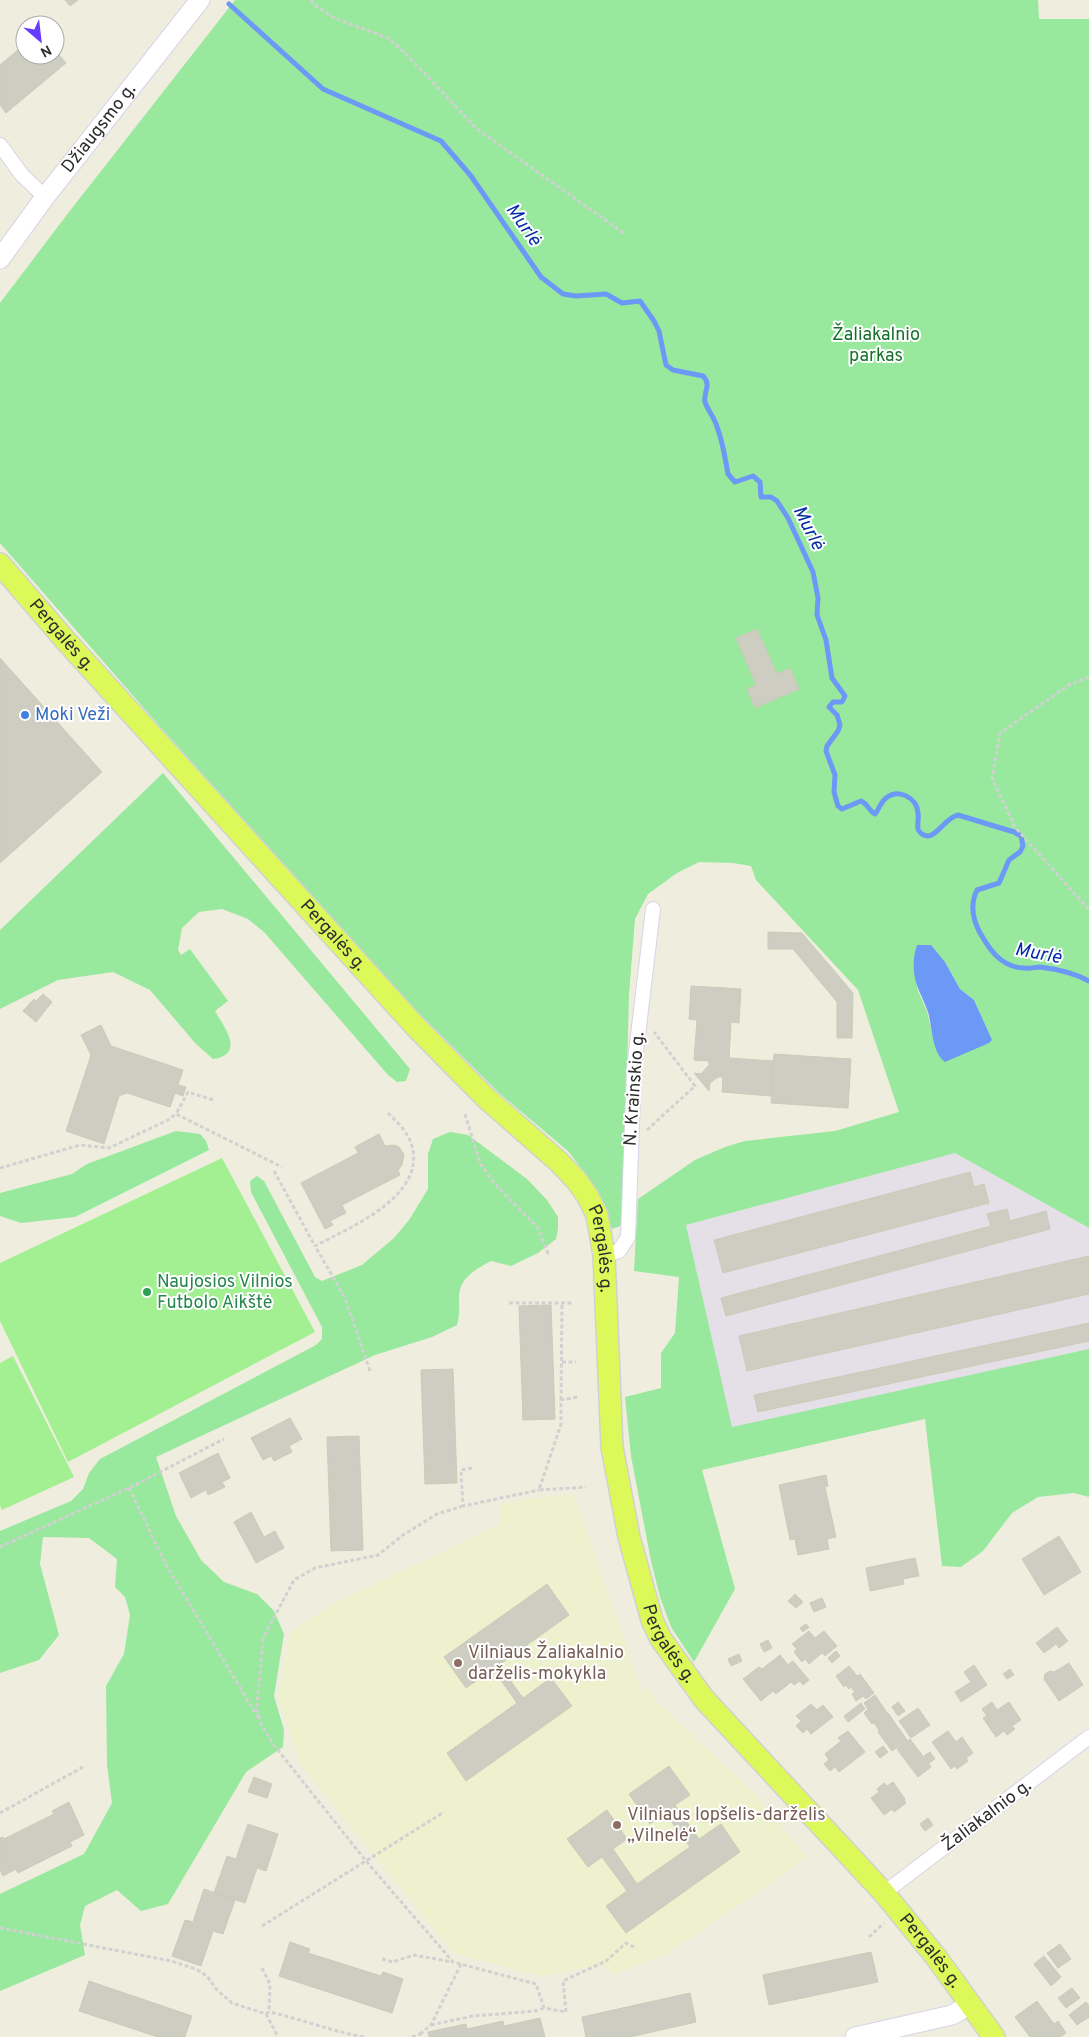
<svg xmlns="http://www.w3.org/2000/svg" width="1089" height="2037" font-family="Overpass,sans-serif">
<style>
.industrial{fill:#e5dfe7}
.education{fill:#eef1cd}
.green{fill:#98e89e;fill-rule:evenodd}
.pitch{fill:#a3f093}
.water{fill:#6c99f6}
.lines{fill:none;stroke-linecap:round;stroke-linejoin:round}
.stream{stroke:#6c99f6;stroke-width:5}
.building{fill:#cdcdc1;stroke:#cacbb8}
.street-casing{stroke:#d7d3e6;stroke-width:16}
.secondary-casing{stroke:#d7d3e6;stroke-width:21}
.primary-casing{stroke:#d1d1d1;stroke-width:24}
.path{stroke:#d1d1d1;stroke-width:3;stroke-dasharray:4 2.5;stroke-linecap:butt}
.street{stroke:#fff;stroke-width:14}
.secondary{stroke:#fff;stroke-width:19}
.primary{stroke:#ddf959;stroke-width:21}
.shop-dot{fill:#3f7fe0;stroke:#fff;stroke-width:2}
.leisure-dot{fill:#2e9e5b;stroke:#fff;stroke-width:2}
.education-dot{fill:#8d6e63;stroke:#fff;stroke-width:2}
.labels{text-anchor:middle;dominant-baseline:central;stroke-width:4;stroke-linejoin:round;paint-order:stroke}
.street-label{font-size:18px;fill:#2d2d2d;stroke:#fff}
.park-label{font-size:18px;fill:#167029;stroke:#fff}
.shop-label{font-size:18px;fill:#366cbe;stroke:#fff;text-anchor:start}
.leisure-label{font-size:18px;fill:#27864d;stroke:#fff;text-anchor:start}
.education-label{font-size:18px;fill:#785e54;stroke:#fff;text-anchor:start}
.water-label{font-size:19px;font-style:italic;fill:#052da8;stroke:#fff}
</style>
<rect width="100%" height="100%" fill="#efeede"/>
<!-- industrial -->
<path class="industrial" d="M 955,1153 L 1089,1228 L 1089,1349 L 731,1428 L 686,1225 Z"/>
<!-- education -->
<path class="education" d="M 574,1493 L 642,1693 L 648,1689 L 653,1698 L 754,1793 L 807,1858 L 667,1954 L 615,1974 L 602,1965 L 541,1976 L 453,1953 L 301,1765 L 278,1699 L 290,1632 L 337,1602 L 499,1525 L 499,1504 Z"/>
<!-- green -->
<path class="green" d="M 235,0 L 1038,0 L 1039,19 L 1089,19 L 1089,1228 L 955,1153 L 686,1225 L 732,1427 L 1089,1349 L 1089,1497 L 1074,1493 L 1038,1497 L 1012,1513 L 983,1551 L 961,1567 L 942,1566 L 925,1419 L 702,1470 L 735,1589 L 694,1662 L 671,1627 L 660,1597 L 651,1561 L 631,1456 L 625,1397 L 661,1388 L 661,1353 L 675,1333 L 679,1277 L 634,1271 L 638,1199 L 695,1160 L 725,1147 L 745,1141 L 835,1131 L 899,1112 L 858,990 L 756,880 L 751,866 L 733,863 L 699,862 L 677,873 L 648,894 L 635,919 L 629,994 L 623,1225 L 612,1229 L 595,1187 L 569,1152 L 499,1093 L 412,1006 L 162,729 L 0,543 L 0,303 L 69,212 ZM 915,953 L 945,962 L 960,989 L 974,1000 L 980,1013 L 934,1042 L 927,1011 L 918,991 L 915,977 Z
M 163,773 L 410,1069 L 406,1081 L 397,1082 L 388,1075 L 264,932 L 248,919 L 222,909 L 199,912 L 182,928 L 178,950 L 181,955 L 190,949 L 228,1001 L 215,1011 C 224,1027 246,1054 213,1059 L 196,1044 L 150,990 L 113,972 L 58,980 L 0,1009 L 0,930 Z
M 176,1131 L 200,1134 L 206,1141 L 209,1150 L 75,1217 L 21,1223 L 0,1216 L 0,1193 L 72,1174 L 87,1164 Z
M 450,1132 L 468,1135 L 527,1179 L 547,1200 L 558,1217 L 558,1229 L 556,1239 L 538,1253 L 511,1266 L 491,1261 C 476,1269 459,1278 459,1297 C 459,1307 460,1315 457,1325 L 432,1337 L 375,1355 L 156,1457 L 176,1516 L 201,1560 L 224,1582 L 257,1594 L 274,1611 L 284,1634 L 274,1696 L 284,1730 L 283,1747 L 246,1772 L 168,1904 L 141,1911 L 117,1890 L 85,1906 L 80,1925 L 85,1955 L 0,1991 L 0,1894 L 84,1854 L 112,1803 L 107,1765 L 106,1686 L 124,1654 L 130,1615 L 125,1597 L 115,1587 L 117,1559 L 89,1538 L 43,1537 L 40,1564 L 59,1635 L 39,1660 L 0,1673 L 0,1531 L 71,1501 L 83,1489 L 89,1473 L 100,1459 L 316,1345 L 322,1339 L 322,1327 L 251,1192 L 250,1181 L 257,1176 L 264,1181 L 315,1277 L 322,1281 L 362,1265 L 394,1238 L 409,1220 L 428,1189 L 428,1154 L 433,1139 Z"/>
<!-- pitch -->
<path class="pitch" d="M 222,1158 L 315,1332 L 68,1462 L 0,1321 L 0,1263 Z
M 13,1356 L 74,1477 L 2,1510 L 0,1506 L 0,1363 Z"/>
<!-- water -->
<path class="water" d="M 917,945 L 931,945 L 945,962 L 960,989 L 974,1000 L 992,1040 L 989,1043 L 945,1062 C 932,1053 932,1026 928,1012 C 924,1000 918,991 915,979 C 913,968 913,956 917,945 Z"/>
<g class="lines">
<!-- stream -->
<path class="stream" d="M 229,4 L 323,89 L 441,141 L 471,176 L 541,277 L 563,294 L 576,296 L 606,294 L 622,303 L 640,301 L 654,321 L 659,331 L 666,365 L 673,370 L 703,376 C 712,385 703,392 705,402 C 708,411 715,418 717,427 C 723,442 725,458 728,474 L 735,482 L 753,476 L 760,482 L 761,497 L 771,497 L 777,501 L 788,518 L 813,572 L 818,598 L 817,615 L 826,640 L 832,678 L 845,696 L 842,702 L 833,702 L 829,707 L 837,715 L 840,725 L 838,731 L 827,746 L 826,751 L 835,775 L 834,792 L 838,806 L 842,809 L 861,801 C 868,804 869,811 875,814 C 879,809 881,802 886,798 C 899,788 917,798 918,813 C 919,818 917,824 918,829 C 919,833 923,835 927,836 C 937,837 946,817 958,815 L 1014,832 L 1021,836 L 1023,846 L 1020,852 L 1009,860 L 999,883 L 977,890 C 970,904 972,917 979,931 C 989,949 1001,968 1025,968 C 1030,969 1035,967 1040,967 C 1056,969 1076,974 1089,981"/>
</g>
<!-- building -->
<path class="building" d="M 65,0 L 78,0 L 70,6 Z
M 25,44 L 25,55 L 55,55 L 55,50 L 66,63 L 6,113 L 0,105 L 0,65 Z
M 757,629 L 777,674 L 790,668 L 799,689 L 755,708 L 747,689 L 756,685 L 736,638 Z
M 0,658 L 102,772 L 0,863 Z
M 768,932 L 802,933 L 853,993 L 852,1038 L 837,1038 L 837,1002 L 793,949 L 768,949 Z
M 691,986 L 741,989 L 739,1023 L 731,1022 L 729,1058 L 773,1061 L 771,1096 L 722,1092 L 723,1077 L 718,1077 L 710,1083 L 709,1091 L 694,1073 L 701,1074 L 709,1065 L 709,1061 L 694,1060 L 697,1020 L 689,1019 Z
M 43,994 L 52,1002 L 36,1022 L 23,1011 L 34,999 L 36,1001 Z
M 101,1025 L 111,1046 L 183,1070 L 178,1085 L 186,1087 L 183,1096 L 175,1093 L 170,1107 L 127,1093 L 119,1096 L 104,1144 L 66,1131 L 91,1055 L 81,1035 Z
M 774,1054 L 851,1059 L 848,1108 L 771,1103 Z
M 379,1134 L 385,1146 L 395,1145 L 400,1148 L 404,1155 L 402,1165 L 398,1170 L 400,1175 L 342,1205 L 346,1213 L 330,1221 L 333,1225 L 325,1229 L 301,1183 L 358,1153 L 355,1147 Z
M 970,1172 L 974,1187 L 984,1184 L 989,1203 L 723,1273 L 714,1240 Z
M 1007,1209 L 1010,1221 L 1046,1211 L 1050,1229 L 726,1316 L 721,1298 L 991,1226 L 987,1214 Z
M 1089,1256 L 1089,1294 L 747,1371 L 739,1336 Z
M 551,1305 L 555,1419 L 523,1420 L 519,1306 Z
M 1089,1323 L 1089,1341 L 758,1412 L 754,1395 Z
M 453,1369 L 457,1483 L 425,1484 L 421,1370 Z
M 290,1418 L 302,1439 L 289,1446 L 292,1452 L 274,1461 L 271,1456 L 263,1460 L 251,1438 Z
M 359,1436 L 363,1550 L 331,1551 L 327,1437 Z
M 218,1453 L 230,1478 L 222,1482 L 225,1487 L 208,1495 L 206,1490 L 191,1498 L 179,1473 Z
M 826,1475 L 828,1486 L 825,1487 L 836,1537 L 827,1539 L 829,1549 L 798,1555 L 795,1539 L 790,1540 L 779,1485 Z
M 251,1512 L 264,1537 L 275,1531 L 284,1548 L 256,1563 L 234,1522 Z
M 1059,1536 L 1081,1572 L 1044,1595 L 1022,1559 Z
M 915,1558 L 919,1576 L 903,1579 L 904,1584 L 870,1591 L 866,1568 Z
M 547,1584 L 569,1615 L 499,1665 L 523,1698 L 551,1678 L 572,1706 L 466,1781 L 447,1753 L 517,1703 L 493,1669 L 466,1688 L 444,1657 Z
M 795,1594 L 803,1602 L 796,1608 L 788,1601 Z
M 822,1598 L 826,1607 L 814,1612 L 810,1603 Z
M 806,1624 L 809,1627 L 803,1632 L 800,1628 Z
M 1057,1627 L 1068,1641 L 1059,1648 L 1056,1644 L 1044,1653 L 1036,1643 Z
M 809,1631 L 815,1638 L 824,1631 L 837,1646 L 825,1656 L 822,1653 L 809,1664 L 805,1659 L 802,1662 L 794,1652 L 797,1649 L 792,1644 Z
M 768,1640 L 772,1648 L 764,1652 L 760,1644 Z
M 836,1651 L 840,1656 L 832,1663 L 828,1658 Z
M 739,1654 L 742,1661 L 731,1666 L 728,1659 Z
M 780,1655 L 788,1665 L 793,1661 L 809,1680 L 803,1685 L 800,1681 L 794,1685 L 791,1682 L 776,1694 L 773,1691 L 761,1701 L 743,1679 L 759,1667 L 762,1669 Z
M 1069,1663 L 1083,1685 L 1059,1701 L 1044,1679 L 1045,1674 L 1050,1671 L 1054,1672 Z
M 974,1665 L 987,1685 L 961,1702 L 955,1692 L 971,1682 L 964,1672 Z
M 849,1666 L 857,1676 L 860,1674 L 874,1693 L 866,1699 L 863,1696 L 856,1701 L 852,1694 L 855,1692 L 851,1687 L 849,1689 L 846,1685 L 844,1687 L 836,1676 Z
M 1010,1669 L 1014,1675 L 1007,1679 L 1003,1674 Z
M 875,1695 L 887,1713 L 872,1724 L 864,1713 L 868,1709 L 864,1703 Z
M 898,1702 L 905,1711 L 898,1716 L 892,1707 Z
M 992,1702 L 997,1710 L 1009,1702 L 1021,1720 L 1012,1726 L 1015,1729 L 1007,1735 L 1004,1731 L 996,1737 L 983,1718 L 987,1716 L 982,1709 Z
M 861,1703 L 865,1709 L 848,1722 L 844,1716 Z
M 811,1704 L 817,1710 L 823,1705 L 833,1717 L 811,1734 L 807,1729 L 803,1733 L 796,1726 L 801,1721 L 796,1716 Z
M 918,1708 L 930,1725 L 911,1738 L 899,1721 Z
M 888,1713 L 907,1740 L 892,1751 L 878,1732 L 879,1730 L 874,1723 Z
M 848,1731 L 865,1752 L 839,1772 L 835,1767 L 830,1771 L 824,1764 L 829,1760 L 825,1754 L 841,1741 L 838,1738 Z
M 948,1731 L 956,1742 L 962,1737 L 973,1753 L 966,1758 L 968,1761 L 957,1769 L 955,1766 L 951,1769 L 932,1742 Z
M 910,1739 L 931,1767 L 918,1777 L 897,1749 Z
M 883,1746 L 888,1752 L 880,1758 L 875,1752 Z
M 930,1752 L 935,1759 L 929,1763 L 924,1756 Z
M 669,1766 L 690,1795 L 675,1805 L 699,1839 L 721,1824 L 740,1852 L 626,1933 L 606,1906 L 627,1891 L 602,1857 L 588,1867 L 567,1839 L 607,1810 L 627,1839 L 613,1849 L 637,1884 L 690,1847 L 665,1813 L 650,1824 L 629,1794 Z
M 254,1777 L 272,1784 L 267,1798 L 248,1792 Z
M 893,1782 L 905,1799 L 904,1800 L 906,1803 L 894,1812 L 892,1809 L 884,1815 L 871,1798 L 879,1792 L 877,1789 L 884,1783 L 887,1786 Z
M 69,1802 L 84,1835 L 70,1842 L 72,1846 L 18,1873 L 16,1869 L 3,1876 L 0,1870 L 0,1838 L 3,1837 L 4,1839 L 54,1814 L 52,1811 Z
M 928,1818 L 933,1825 L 925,1831 L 920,1824 Z
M 248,1824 L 278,1834 L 266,1871 L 257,1868 L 245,1903 L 214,1893 L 227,1856 L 236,1859 Z
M 204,1889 L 235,1900 L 223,1934 L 213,1931 L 201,1966 L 172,1956 L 185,1920 L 193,1922 Z
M 290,1942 L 310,1949 L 308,1953 L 381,1976 L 383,1972 L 403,1979 L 392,2013 L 279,1976 Z
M 1060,1944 L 1071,1959 L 1058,1968 L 1047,1953 Z
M 871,1952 L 878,1982 L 769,2005 L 763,1975 Z
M 1044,1956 L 1061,1977 L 1051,1986 L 1034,1964 Z
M 89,1981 L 192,2016 L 185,2037 L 158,2037 L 79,2011 Z
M 1072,1988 L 1080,1998 L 1066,2008 L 1058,1998 Z
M 690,1993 L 696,2022 L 630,2037 L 586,2037 L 582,2017 Z
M 1037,2001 L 1054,2024 L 1058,2021 L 1066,2033 L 1060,2037 L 1030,2037 L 1015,2017 Z
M 1086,2002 L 1089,2006 L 1089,2017 L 1077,2025 L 1069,2015 Z
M 540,2018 L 545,2037 L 429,2037 L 428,2032 L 466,2024 L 467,2029 L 503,2021 L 504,2026 Z"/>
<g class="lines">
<!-- street casing -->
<g class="street-casing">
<path id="street" d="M 0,145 L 22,175 L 45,197
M 604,1255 L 619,1251 L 628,1237 L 634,1069 L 653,909
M 884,1893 L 1089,1737"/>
</g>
<!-- secondary casing -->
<g class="secondary-casing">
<g id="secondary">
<path id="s1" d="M 0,259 L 45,197 L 200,0"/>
<path d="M 855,2037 L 952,2015 L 971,2004"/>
</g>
</g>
<!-- primary casing -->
<g class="primary-casing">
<g id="primary">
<path id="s2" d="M 0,564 L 66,641 L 415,1026 L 486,1098 L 559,1162 L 577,1181 L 588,1197 L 597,1215 L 604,1255 L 612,1447 L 629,1537 L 652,1620 L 661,1639 L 704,1699 L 884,1893 L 936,1957 L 994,2037"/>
</g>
</g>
<!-- path -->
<path class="path" d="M 311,0 L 316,6 L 334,18 L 388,38 L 405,53 L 477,129 L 625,234
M 1089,677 L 1069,685 L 1000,733 L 992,778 L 1015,827 L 1089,910
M 213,1100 L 188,1092 L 176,1114 L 282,1167
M 465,1114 L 480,1163 L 494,1183 L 538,1228 L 549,1256
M 647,1130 L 695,1086 L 654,1032
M 0,1168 L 80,1145 L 109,1148 L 168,1120 L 176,1114
M 274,1171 L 315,1246
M 509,1303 L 574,1303
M 562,1362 L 576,1362
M 370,1371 L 345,1298 L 315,1246 C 351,1227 429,1195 411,1143 C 407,1131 396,1121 388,1113
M 577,1397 L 561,1400 L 561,1424 L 539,1490 L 586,1487
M 561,1400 L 562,1303
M 472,1468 L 461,1470 L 463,1506 L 539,1490
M 129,1488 L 166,1565 L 259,1719
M 463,1506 L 437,1514 L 403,1535 L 378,1555 L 315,1568 L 294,1580 L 263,1638 L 257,1707 L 260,1722 L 273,1744 L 366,1861 L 453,1962 L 536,1984 L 544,2008 L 566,2012 L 563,1981 L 606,1961 L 626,1943 L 634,1947
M 0,1547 L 129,1488 L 224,1439
M 0,1813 L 83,1767
M 262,1926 L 444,1812
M 0,1928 L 171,1961 L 196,1969 L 207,1976 L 216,1989 L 232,2003 L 266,2014 L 278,2037
M 869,1937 L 884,1923
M 382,1959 L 393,1962 L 414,1955 L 452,1962
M 262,1968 L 270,1984 L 269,2012
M 266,2014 L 269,2012 C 302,2019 333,2032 365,2037
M 431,2025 L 473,2016 L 535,2011 L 544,2008
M 420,2034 L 431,2025 L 461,1964
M 412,2037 L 420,2034 L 420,2037"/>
<!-- street -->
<use href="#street" class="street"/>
<!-- secondary -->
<use href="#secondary" class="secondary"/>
<!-- primary -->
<use href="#primary" class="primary"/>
</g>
<!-- markers -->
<circle class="shop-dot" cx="25" cy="715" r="5"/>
<circle class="leisure-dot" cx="147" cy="1292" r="5"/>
<g class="education-dot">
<circle cx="458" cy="1663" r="5"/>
<circle cx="617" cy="1825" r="5"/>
</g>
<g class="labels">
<!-- street labels -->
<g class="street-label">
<text stroke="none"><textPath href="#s1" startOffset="164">Džiaugsmo g.</textPath></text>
<text stroke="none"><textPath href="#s2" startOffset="94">Pergalės g.</textPath></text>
<text stroke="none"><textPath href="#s2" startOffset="499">Pergalės g.</textPath></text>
<text transform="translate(635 1089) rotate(-86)">N. Krainskio g.</text>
<text stroke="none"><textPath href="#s2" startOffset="919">Pergalės g.</textPath></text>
<text stroke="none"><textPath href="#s2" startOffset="1324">Pergalės g.</textPath></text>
<text transform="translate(987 1816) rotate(-37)">Žaliakalnio g.</text>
<text stroke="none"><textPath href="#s2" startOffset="1729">Pergalės g.</textPath></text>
</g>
<!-- park labels -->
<g class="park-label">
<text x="876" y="335">Žaliakalnio<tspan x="876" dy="21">parkas</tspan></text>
</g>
<!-- shop labels -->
<g class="shop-label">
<text x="35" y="715">Moki Veži</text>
</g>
<!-- leisure labels -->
<g class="leisure-label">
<text x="157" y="1282">Naujosios Vilnios<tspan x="157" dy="21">Futbolo Aikštė</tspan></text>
</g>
<!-- education labels -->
<g class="education-label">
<text x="468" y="1653">Vilniaus Žaliakalnio<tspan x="468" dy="21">darželis-mokykla</tspan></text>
<text x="627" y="1815">Vilniaus lopšelis-darželis<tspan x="627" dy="21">„Vilnelė“</tspan></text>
</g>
<!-- water labels -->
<g class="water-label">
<text transform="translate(523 225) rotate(55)">Murlė</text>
<text transform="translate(808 528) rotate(63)">Murlė</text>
<text transform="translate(1038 954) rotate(11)">Murlė</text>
</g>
</g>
<!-- north arrow -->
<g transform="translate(40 40) rotate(152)"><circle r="24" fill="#ffffff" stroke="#ababab"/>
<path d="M0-4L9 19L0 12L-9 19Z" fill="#673bff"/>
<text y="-8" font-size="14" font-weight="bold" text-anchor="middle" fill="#2d2d2d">N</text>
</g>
</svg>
